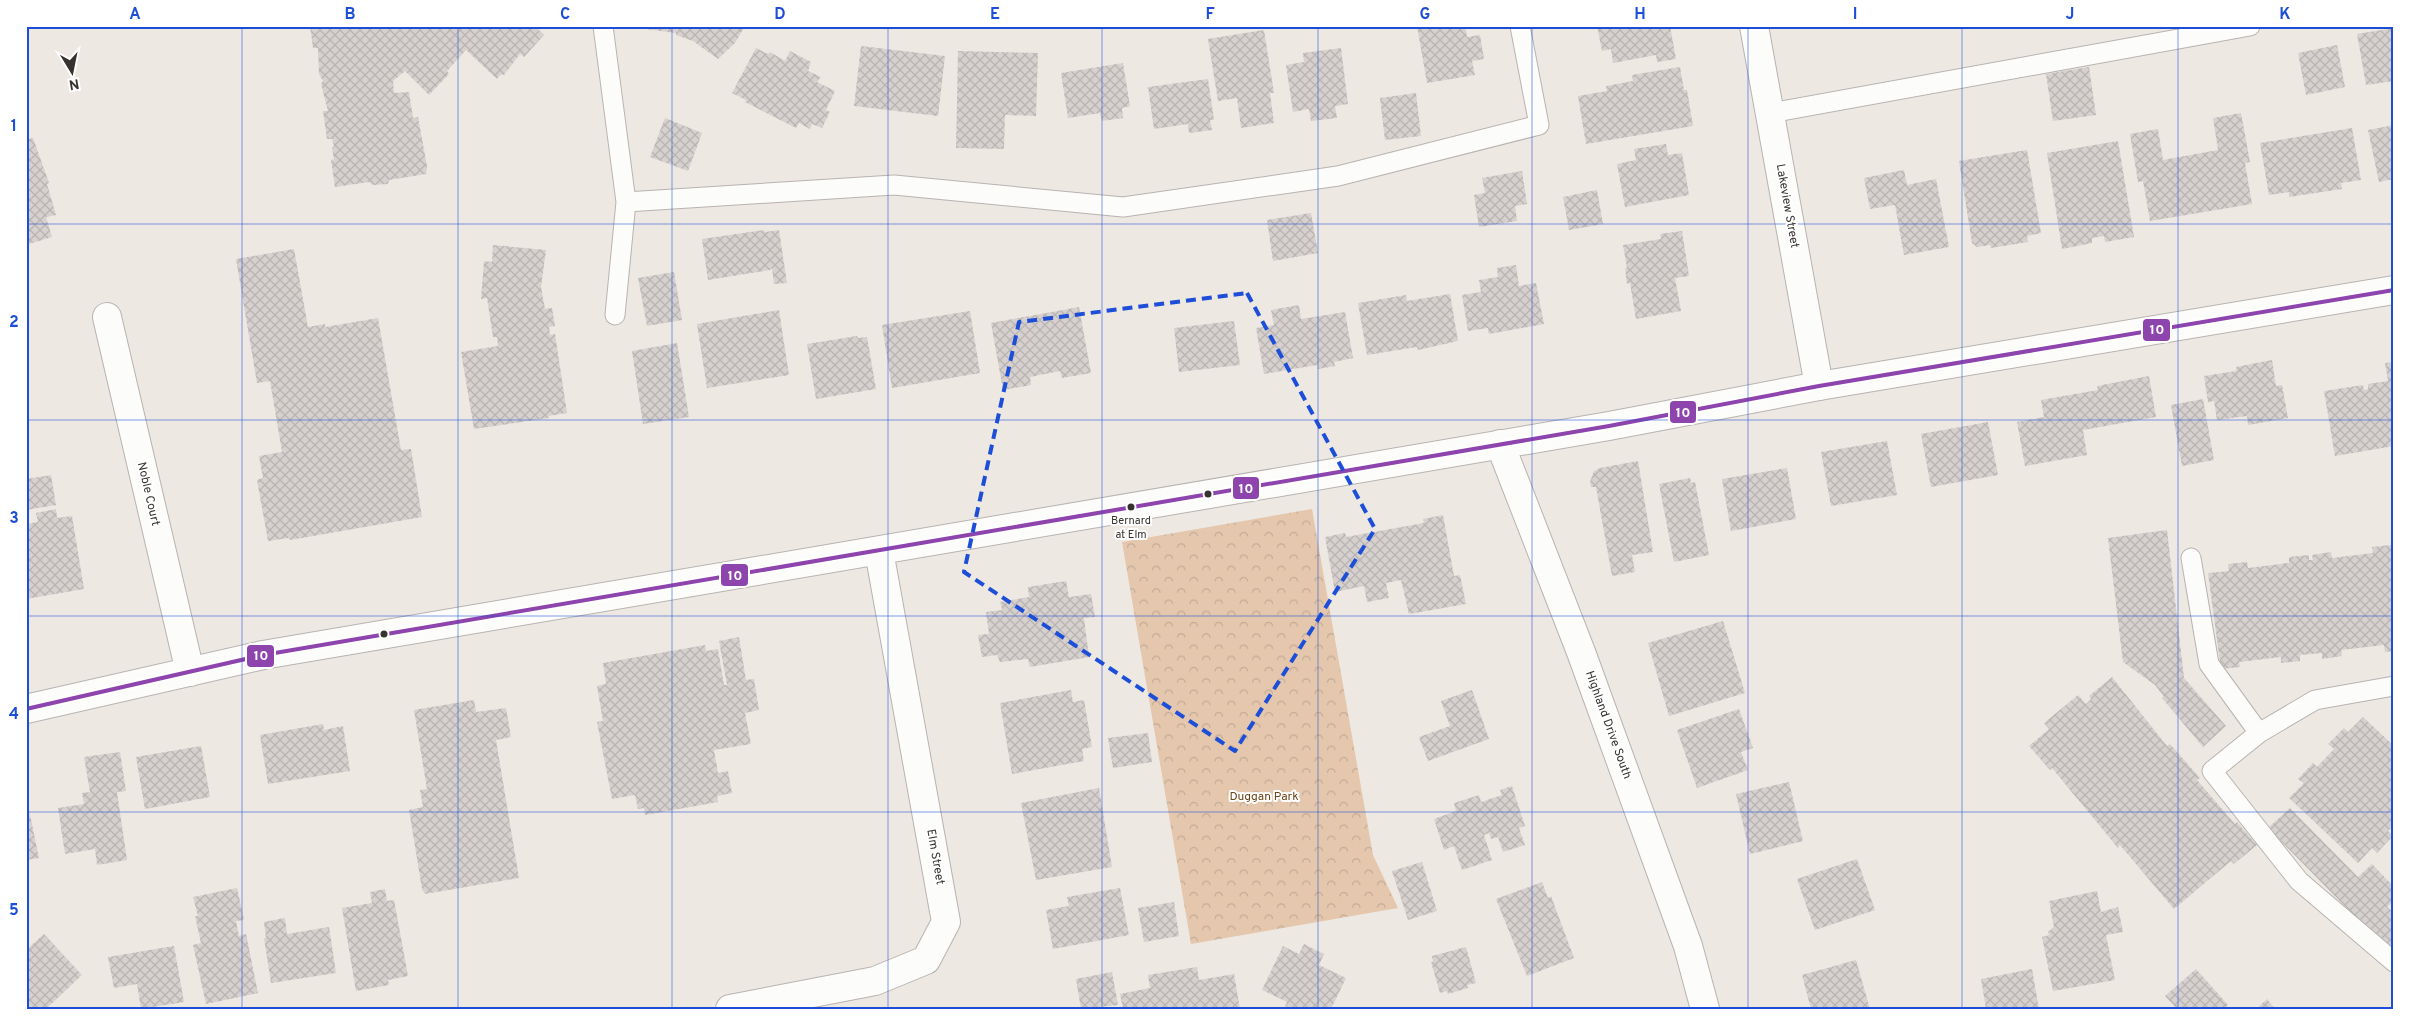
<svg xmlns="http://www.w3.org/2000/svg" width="2420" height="1035" font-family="Overpass,sans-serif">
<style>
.park{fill:url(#park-crowns)}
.building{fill:url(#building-cross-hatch)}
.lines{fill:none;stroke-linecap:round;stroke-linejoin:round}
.service-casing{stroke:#b8b3b0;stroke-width:21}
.minor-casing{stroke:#b8b3b0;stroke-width:30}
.tertiary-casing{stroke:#b8b3b0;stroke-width:30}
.service{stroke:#fcfcfb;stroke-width:19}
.minor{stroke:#fcfcfb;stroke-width:28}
.tertiary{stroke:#fcfcfb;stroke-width:28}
.bus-1-casing{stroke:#fff;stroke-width:8}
.bus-1{stroke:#8e44ad;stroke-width:4}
.marked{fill:none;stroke:#1d4ed8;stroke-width:4;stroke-dasharray:10 6;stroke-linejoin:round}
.grid{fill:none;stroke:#1d4ed8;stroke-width:1;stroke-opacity:0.55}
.bus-dot{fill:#36322f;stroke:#fff;stroke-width:2}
.labels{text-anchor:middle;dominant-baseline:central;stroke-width:4;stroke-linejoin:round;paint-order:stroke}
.bus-label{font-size:11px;fill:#36322f;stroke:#fff}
.street-label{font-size:12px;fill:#36322f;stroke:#fff}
.park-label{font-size:12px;fill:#6e4517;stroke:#fff}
.line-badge{stroke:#fff;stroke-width:2}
.badge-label{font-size:14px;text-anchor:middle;font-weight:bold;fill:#fff}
.neatline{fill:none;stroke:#1d4ed8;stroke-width:2}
.grid-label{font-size:16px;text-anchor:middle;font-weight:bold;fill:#1d4ed8}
</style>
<defs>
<pattern id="park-crowns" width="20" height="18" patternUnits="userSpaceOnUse" patternTransform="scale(1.25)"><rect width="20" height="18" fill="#e4c7ad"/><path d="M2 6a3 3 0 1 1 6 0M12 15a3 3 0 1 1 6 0" fill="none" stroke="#c4ab95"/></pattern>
<pattern id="building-cross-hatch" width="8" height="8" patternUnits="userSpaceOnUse" patternTransform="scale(1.25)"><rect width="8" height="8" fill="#d6d1ce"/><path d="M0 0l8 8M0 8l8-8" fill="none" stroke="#b8b4b1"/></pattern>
</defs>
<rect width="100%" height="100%" fill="#eee8e3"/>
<!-- park -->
<path class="park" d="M 1312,509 L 1373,855 L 1398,908 L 1191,944 L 1122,542 Z"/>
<!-- building -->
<path class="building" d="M 310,26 L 535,26 L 544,35 L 524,57 L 520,54 L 504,75 L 500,75 L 497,79 L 466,50 L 447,71 L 449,74 L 429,95 L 405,71 L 393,81 L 394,93 L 409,92 L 413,118 L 418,117 L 427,166 L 426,174 L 389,180 L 388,184 L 373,185 L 369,182 L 335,187 L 331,160 L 334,159 L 332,148 L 334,146 L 332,139 L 327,139 L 323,111 L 328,111 L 321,84 L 323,81 L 319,74 L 318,48 L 313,48 Z
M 645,26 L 745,26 L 735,43 L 718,59 L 693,41 L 676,35 L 676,33 L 646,29 Z
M 1417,26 L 1465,26 L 1467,37 L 1480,35 L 1484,59 L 1472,61 L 1475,75 L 1427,83 Z
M 1597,26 L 1670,26 L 1676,59 L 1657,62 L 1656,55 L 1613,63 L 1611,49 L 1602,51 Z
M 2394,28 L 2394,81 L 2366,85 L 2357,34 Z
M 1264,30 L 1274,93 L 1270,93 L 1274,123 L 1241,128 L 1237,98 L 1218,101 L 1208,39 Z
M 2337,45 L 2345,87 L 2306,95 L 2298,53 Z
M 861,46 L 945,56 L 938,116 L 854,106 Z
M 756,48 L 768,54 L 770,52 L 785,61 L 790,51 L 811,62 L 808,71 L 821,77 L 817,82 L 835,91 L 826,110 L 830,112 L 822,128 L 812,124 L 810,129 L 799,123 L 796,128 L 745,102 L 746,100 L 732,93 Z
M 1341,48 L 1348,104 L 1335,106 L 1337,118 L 1311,121 L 1309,109 L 1293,112 L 1286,65 L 1304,62 L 1303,53 Z
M 958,51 L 1038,53 L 1036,116 L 1005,115 L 1004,149 L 956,148 Z
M 1123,63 L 1130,106 L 1122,108 L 1123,118 L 1102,121 L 1100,113 L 1068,118 L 1061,73 Z
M 1680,67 L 1684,90 L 1687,90 L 1693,126 L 1586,144 L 1578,96 L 1607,91 L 1606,86 L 1633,81 L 1632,75 Z
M 2089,67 L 2096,115 L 2053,121 L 2046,74 Z
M 1208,79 L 1214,120 L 1210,120 L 1212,130 L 1189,133 L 1188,124 L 1154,129 L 1148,87 Z
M 1416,93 L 1421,136 L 1385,140 L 1380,98 Z
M 2241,113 L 2250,162 L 2245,163 L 2252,204 L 2150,221 L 2143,181 L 2138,182 L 2130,134 L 2158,129 L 2163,160 L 2218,150 L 2213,118 Z
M 665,118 L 702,133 L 688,171 L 650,157 Z
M 2394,125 L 2394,179 L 2379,182 L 2368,130 Z
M 2352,128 L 2361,180 L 2341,183 L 2342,189 L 2289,197 L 2289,192 L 2269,195 L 2260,143 Z
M 33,138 L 49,183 L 47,184 L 56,215 L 46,217 L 52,237 L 29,244 L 26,242 L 26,140 Z
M 2118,141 L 2134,237 L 2105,242 L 2104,236 L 2092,238 L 2092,243 L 2062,249 L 2047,153 Z
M 1666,144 L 1668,155 L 1682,153 L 1689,195 L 1625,207 L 1617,164 L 1636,160 L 1634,149 Z
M 2027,150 L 2041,233 L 2027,236 L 2028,242 L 1991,248 L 1990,245 L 1977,247 L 1972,243 L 1959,161 Z
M 1904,170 L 1907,185 L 1936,179 L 1949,247 L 1904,255 L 1895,205 L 1870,209 L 1864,178 Z
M 1522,171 L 1527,204 L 1515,206 L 1517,221 L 1479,227 L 1474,195 L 1485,193 L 1482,178 Z
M 1597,190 L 1603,224 L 1569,230 L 1563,197 Z
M 1311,213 L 1318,253 L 1273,261 L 1267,220 Z
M 764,230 L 765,232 L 779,230 L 787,283 L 774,284 L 772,268 L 770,270 L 708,280 L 702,239 Z
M 1682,231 L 1689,276 L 1675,278 L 1681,311 L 1636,319 L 1630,283 L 1627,284 L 1625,268 L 1627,268 L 1623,245 L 1661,239 L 1660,234 Z
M 493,245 L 546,250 L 541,287 L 545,309 L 552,308 L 555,326 L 549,327 L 550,335 L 555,334 L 567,413 L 548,416 L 549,418 L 474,429 L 461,352 L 498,346 L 497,337 L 493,337 L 487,298 L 481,299 L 484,261 L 492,262 Z
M 294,249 L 308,327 L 325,324 L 325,327 L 378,318 L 401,450 L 411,449 L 422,517 L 290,540 L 289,538 L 268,541 L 257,480 L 263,478 L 259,456 L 282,452 L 270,381 L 257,383 L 236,259 Z
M 1516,265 L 1519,286 L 1536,283 L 1544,324 L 1489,334 L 1488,328 L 1468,331 L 1462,295 L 1481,292 L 1479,280 L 1498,277 L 1497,268 Z
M 674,272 L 682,320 L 647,326 L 638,278 Z
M 1450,294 L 1458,341 L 1418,350 L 1417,347 L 1367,355 L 1358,303 L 1406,295 L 1407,301 Z
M 1299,305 L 1301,319 L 1345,312 L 1353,358 L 1334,362 L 1335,366 L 1318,369 L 1317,365 L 1264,374 L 1256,328 L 1274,325 L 1271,310 Z
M 1079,307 L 1091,373 L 1062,378 L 1060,371 L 1030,377 L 1031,385 L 1003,390 L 991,323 Z
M 779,310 L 789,375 L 707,388 L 697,324 Z
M 970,311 L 980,373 L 892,388 L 882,325 Z
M 1234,321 L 1240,365 L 1179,372 L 1174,328 Z
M 857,336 L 858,338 L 867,337 L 876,389 L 816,399 L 807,344 Z
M 677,343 L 689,417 L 643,424 L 632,351 Z
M 2272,360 L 2276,386 L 2282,385 L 2288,418 L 2248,425 L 2247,416 L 2217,420 L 2214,401 L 2208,402 L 2204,376 L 2236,371 L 2236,367 Z
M 2394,362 L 2394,446 L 2335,456 L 2324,391 L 2363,385 L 2364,390 L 2368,389 L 2368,384 L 2388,381 L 2385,363 Z
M 2149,376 L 2156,417 L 2083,430 L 2087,455 L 2025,466 L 2017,422 L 2044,417 L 2041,400 L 2098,390 L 2097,386 Z
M 2203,399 L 2214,460 L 2182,466 L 2171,405 Z
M 1988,422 L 1998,475 L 1931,487 L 1921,434 Z
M 1887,441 L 1897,495 L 1831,506 L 1821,452 Z
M 1638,461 L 1653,552 L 1632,555 L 1635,572 L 1612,576 L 1596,487 L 1591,487 L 1590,482 L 1594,471 L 1600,468 Z
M 1787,468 L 1796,519 L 1731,531 L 1722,479 Z
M 51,475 L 56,505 L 26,510 L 26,479 Z
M 1690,478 L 1691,483 L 1695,482 L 1709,555 L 1674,562 L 1659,484 Z
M 56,509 L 57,518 L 72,516 L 84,589 L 26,599 L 26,524 L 38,522 L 36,513 Z
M 1443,515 L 1454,576 L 1460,575 L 1466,604 L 1409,614 L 1401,580 L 1386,583 L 1389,598 L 1367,602 L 1364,586 L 1335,592 L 1325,537 L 1345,533 L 1346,537 L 1424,523 L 1423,519 Z
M 2167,530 L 2184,678 L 2226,726 L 2203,747 L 2162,698 L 2164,697 L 2155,685 L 2123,662 L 2108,538 Z
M 2391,545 L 2394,552 L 2394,651 L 2385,652 L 2384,645 L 2341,650 L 2342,656 L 2322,659 L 2322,653 L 2300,655 L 2300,661 L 2281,663 L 2281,657 L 2239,662 L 2240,667 L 2221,669 L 2208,573 L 2229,571 L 2228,564 L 2247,562 L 2248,568 L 2289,563 L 2289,557 L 2309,555 L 2309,560 L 2313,560 L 2312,555 L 2331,552 L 2332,558 L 2373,553 L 2372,547 Z
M 1066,581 L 1069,597 L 1091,594 L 1095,617 L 1084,618 L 1089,657 L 1030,667 L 1028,659 L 1000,662 L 997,655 L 982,657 L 978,635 L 989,634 L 986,612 L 1002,610 L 1000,602 L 1029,597 L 1028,587 Z
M 1723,621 L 1745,693 L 1669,716 L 1648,643 Z
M 739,637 L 746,680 L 754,679 L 759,710 L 745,713 L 751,744 L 714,750 L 718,773 L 728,771 L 732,793 L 717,796 L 718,802 L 645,815 L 644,808 L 638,809 L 635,795 L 612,799 L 597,722 L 603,721 L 597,686 L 606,684 L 603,663 L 705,645 L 706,651 L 718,649 L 724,685 L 727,685 L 719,641 Z
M 2112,677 L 2167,746 L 2170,744 L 2200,778 L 2197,780 L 2235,824 L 2237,822 L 2257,845 L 2234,864 L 2231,861 L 2174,909 L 2120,845 L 2118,848 L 2052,768 L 2050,770 L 2029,746 L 2049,729 L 2044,723 L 2078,695 L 2086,704 L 2091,699 L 2089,696 Z
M 1071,690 L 1073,702 L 1084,700 L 1092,747 L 1082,749 L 1084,761 L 1012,774 L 1000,703 Z
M 1472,690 L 1489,739 L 1428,761 L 1419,737 L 1450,726 L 1441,701 Z
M 474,700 L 476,712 L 506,708 L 511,737 L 496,740 L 519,878 L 425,894 L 422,889 L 409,810 L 423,807 L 420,790 L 427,789 L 414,710 Z
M 1739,709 L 1753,748 L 1741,752 L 1748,770 L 1697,788 L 1677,730 Z
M 2363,717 L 2394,746 L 2394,825 L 2388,831 L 2393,836 L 2377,853 L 2372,848 L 2358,863 L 2289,798 L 2304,783 L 2298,779 L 2313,763 L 2317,767 L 2334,749 L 2328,744 L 2344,728 L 2348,732 Z
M 323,724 L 324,730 L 343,726 L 350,771 L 268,784 L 260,735 Z
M 1148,733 L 1152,762 L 1113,768 L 1108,738 Z
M 201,746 L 210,797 L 145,809 L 136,757 Z
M 120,752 L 126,791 L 117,792 L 127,860 L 97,865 L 95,849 L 65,854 L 58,808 L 84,804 L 82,793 L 90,792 L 84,757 Z
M 1789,782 L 1803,841 L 1750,854 L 1736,794 Z
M 1512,786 L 1525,826 L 1519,828 L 1525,845 L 1503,852 L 1498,837 L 1491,839 L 1489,833 L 1484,835 L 1492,860 L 1462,870 L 1454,846 L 1444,850 L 1434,819 L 1456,811 L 1454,803 L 1479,795 L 1481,802 L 1502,795 L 1500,790 Z
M 1099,788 L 1112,867 L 1036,880 L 1021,803 Z
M 2290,808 L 2358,877 L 2372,864 L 2394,887 L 2394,901 L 2387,907 L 2394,913 L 2394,950 L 2376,938 L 2268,828 Z
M 26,810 L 29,810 L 39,858 L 26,860 Z
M 1857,859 L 1875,910 L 1815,930 L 1797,879 Z
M 1422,862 L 1437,911 L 1408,920 L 1392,871 Z
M 1542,882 L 1548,898 L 1551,896 L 1574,958 L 1527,976 L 1496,899 Z
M 237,888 L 244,920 L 236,921 L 239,936 L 246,934 L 258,993 L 206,1004 L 193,945 L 201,943 L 195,916 L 198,916 L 193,897 Z
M 1120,888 L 1129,935 L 1053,949 L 1046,910 L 1069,906 L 1067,897 Z
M 385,889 L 387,901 L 394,900 L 408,976 L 388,980 L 389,985 L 356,991 L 342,908 L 372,903 L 370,892 Z
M 2097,891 L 2101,912 L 2118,907 L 2123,932 L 2106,935 L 2115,980 L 2053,991 L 2042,937 L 2049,935 L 2048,932 L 2054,927 L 2049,901 Z
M 1174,902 L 1179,936 L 1144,942 L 1138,908 Z
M 285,918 L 287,934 L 329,927 L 336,973 L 271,983 L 264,938 L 266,938 L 264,922 Z
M 44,934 L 82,975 L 46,1009 L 28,1009 L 26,950 Z
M 1304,944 L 1324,954 L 1319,965 L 1346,978 L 1331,1009 L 1292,1009 L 1285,1006 L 1287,1002 L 1262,990 L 1283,946 L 1299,954 Z
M 174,946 L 184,1002 L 141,1009 L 137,984 L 114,988 L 108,957 Z
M 1466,947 L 1476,983 L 1467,985 L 1468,988 L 1448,994 L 1447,991 L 1440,993 L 1431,962 L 1433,962 L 1432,956 Z
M 1856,960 L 1870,1009 L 1811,1009 L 1802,975 Z
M 1197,967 L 1199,980 L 1234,974 L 1240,1009 L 1123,1009 L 1120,994 L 1150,988 L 1148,975 Z
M 2032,969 L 2039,1009 L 1986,1009 L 1981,979 Z
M 2196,969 L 2228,1005 L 2224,1009 L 2177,1009 L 2165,996 Z
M 1112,972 L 1118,1005 L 1081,1009 L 1076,979 Z
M 2267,999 L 2275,1009 L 2256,1009 Z"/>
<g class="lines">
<!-- service casing -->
<g class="service-casing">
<path id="service" d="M 603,26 L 626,202 L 894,185 L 1123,207 L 1338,176 L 1539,125 L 1520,26
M 1770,113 L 2250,26
M 615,315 L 626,202
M 2191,558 L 2209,664 L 2259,733
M 2394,686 L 2315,700 L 2259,733 L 2212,771 L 2299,881 L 2394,962"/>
</g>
<!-- minor casing -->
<g class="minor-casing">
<path id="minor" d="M 1754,26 L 1819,386
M 107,317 L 190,672
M 1500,444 L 1581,652 L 1688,946 L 1705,1009
M 730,1009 L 875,981 L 926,960 L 946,922 L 879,551"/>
</g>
<!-- tertiary casing -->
<g class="tertiary-casing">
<path id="tertiary" d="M 26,709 L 263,655 L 1609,426 L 1819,386 L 2394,290"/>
</g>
<!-- service -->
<use href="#service" class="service"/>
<!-- minor -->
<use href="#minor" class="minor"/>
<!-- tertiary -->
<use href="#tertiary" class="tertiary"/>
<!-- bus-1 casing -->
<g class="bus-1-casing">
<path id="bus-1" d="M 26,709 L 263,655 L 1609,426 L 1819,386 L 2394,290"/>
</g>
<!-- bus-1 -->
<use href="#bus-1" class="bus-1"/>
</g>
<!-- marked area -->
<path class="marked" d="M 1247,293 L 1375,529 L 1235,751 L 964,572 L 1019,322 Z"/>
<!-- grid -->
<path class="grid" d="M 242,26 L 242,1009M 458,26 L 458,1009M 672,26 L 672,1009M 888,26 L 888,1009M 1102,26 L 1102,1009M 1318,26 L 1318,1009M 1532,26 L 1532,1009M 1748,26 L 1748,1009M 1962,26 L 1962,1009M 2178,26 L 2178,1009M 26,224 L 2394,224M 26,420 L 2394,420M 26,616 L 2394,616M 26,812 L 2394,812"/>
<!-- markers -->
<g class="bus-dot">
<circle cx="1208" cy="494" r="4.5"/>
<circle cx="1131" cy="507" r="4.5"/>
<circle cx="384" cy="634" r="4.5"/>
</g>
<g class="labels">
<!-- bus labels -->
<g class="bus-label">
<text x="1131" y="521">Bernard<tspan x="1131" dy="14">at Elm</tspan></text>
</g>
<!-- street labels -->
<g class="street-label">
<text transform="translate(1787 206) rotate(80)">Lakeview Street</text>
<text transform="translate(148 494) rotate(77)">Noble Court</text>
<text transform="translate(1608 725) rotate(70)">Highland Drive South</text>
<text transform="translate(935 857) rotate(80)">Elm Street</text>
</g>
<!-- park labels -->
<g class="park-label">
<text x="1264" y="797">Duggan Park</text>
</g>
</g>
<g class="line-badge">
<rect x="2142" y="318" width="29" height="24" rx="5" fill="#8e44ad"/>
<rect x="1669" y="400" width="28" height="24" rx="5" fill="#8e44ad"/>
<rect x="1232" y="476" width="28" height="24" rx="5" fill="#8e44ad"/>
<rect x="720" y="563" width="29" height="24" rx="5" fill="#8e44ad"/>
<rect x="246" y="644" width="29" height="24" rx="5" fill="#8e44ad"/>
</g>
<g class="badge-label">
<text x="2157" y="334">10</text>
<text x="1683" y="417">10</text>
<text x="1246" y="493">10</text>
<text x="735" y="580">10</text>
<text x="261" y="660">10</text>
</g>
<!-- border -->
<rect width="2420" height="1035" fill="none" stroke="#ffffff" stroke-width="55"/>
<!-- north arrow -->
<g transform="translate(72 72) rotate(170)" stroke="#ffffff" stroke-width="4" paint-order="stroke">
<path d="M0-4L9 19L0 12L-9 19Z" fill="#36322f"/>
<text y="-8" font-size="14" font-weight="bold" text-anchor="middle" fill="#36322f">N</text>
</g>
<rect x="28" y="28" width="2364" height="980" class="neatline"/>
<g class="grid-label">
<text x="135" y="19">A</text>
<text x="350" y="19">B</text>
<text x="565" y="19">C</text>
<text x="780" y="19">D</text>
<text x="995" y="19">E</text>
<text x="1210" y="19">F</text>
<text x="1425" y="19">G</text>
<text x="1640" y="19">H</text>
<text x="1855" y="19">I</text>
<text x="2070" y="19">J</text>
<text x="2285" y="19">K</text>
<text x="14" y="131">1</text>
<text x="14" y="327">2</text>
<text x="14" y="523">3</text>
<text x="14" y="719">4</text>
<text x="14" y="915">5</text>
</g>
</svg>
